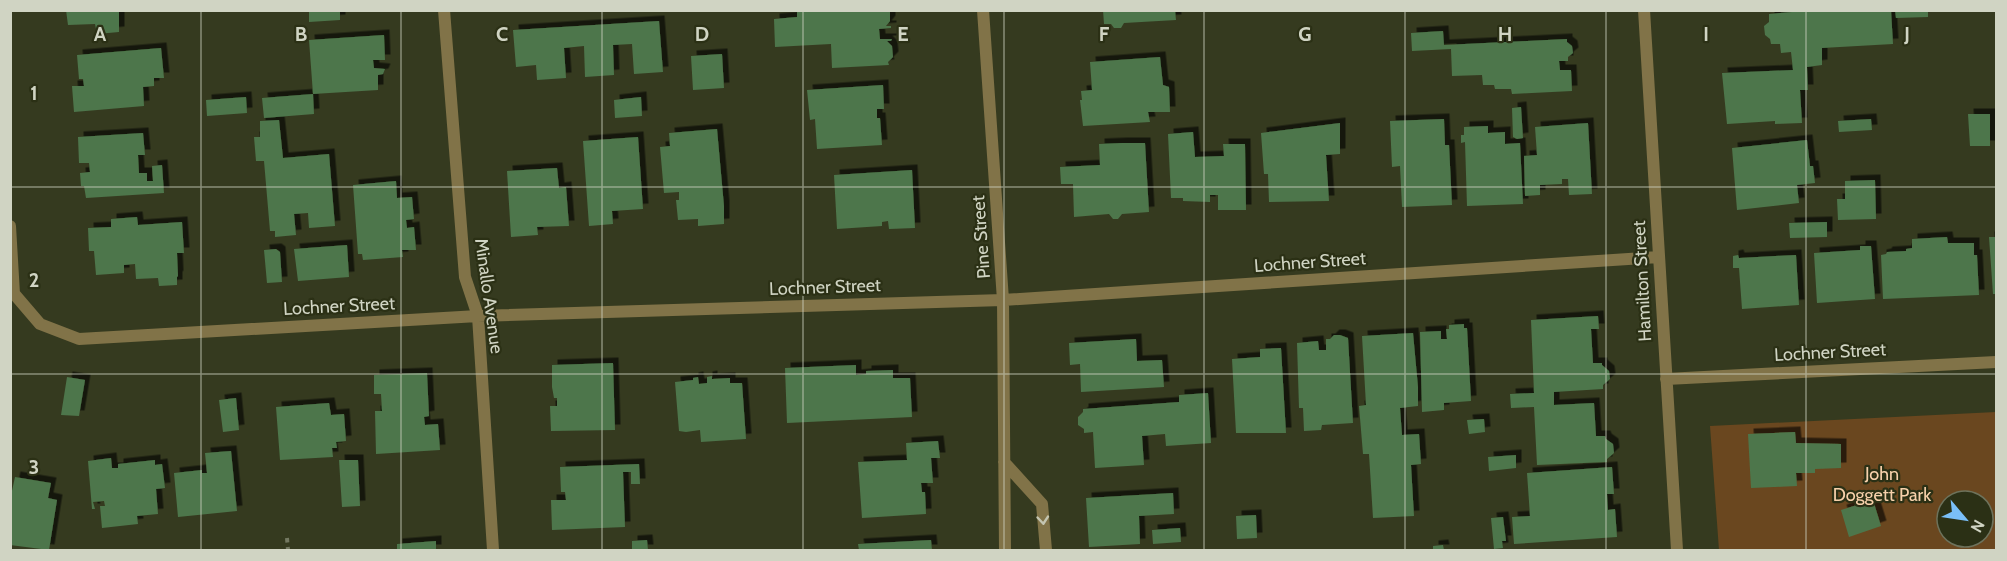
<svg xmlns="http://www.w3.org/2000/svg" width="2007" height="561" font-family="Cabin,sans-serif">
<style>
.green{fill:#6a471f;fill-rule:evenodd}
.building{fill:#4d764b;filter:url(#shadow)}
.lines{fill:none;stroke-linecap:round;stroke-linejoin:round}
.path{stroke:#747962;stroke-width:4;stroke-dasharray:4.5 4.5;stroke-linecap:butt}
.minor{stroke:#817348;stroke-width:12}
.oneway{stroke:#c4c5b1}
.grid{fill:none;stroke:#d0d4c3;stroke-width:1.5;stroke-opacity:0.55}
.labels{text-anchor:middle;dominant-baseline:central;stroke-width:4.5;stroke-linejoin:round;paint-order:stroke}
.street-label{font-size:18px;fill:#d0d4c3;stroke:#2b3015}
.park-label{font-size:18px;fill:#f7d1ab;stroke:#2b3015}
.grid-label{font-size:20px;text-anchor:middle;font-weight:bold;fill:#d0d4c3;stroke:#2b3015;stroke-width:4.5;stroke-linejoin:round;paint-order:stroke}
</style>
<defs>
<filter id="shadow"><feDropShadow dx="5.5" dy="-5.5" stdDeviation="0" flood-color="#0009"/></filter>
</defs>
<rect width="100%" height="100%" fill="#353a1f"/>
<!-- green -->
<path class="green" d="M 1996,412 L 1996,550 L 1719,550 L 1710,426 ZM 1947,501 L 1983,501 L 1983,537 L 1947,537 Z"/>
<!-- building -->
<path class="building" d="M 66,10 L 119,10 L 119,32 L 97,34 L 95,24 L 68,25 Z
M 309,10 L 340,10 L 340,20 L 309,22 Z
M 797,10 L 890,10 L 890,21 L 886,26 L 891,26 L 891,28 L 879,29 L 880,39 L 892,39 L 891,41 L 887,41 L 892,46 L 893,57 L 888,62 L 889,65 L 832,68 L 831,44 L 775,47 L 774,19 L 797,17 Z
M 1103,10 L 1175,10 L 1176,20 L 1124,23 L 1121,28 L 1114,28 L 1111,24 L 1104,24 Z
M 1816,10 L 1891,10 L 1893,44 L 1822,48 L 1822,65 L 1807,67 L 1808,90 L 1800,90 L 1802,123 L 1775,124 L 1775,121 L 1727,124 L 1722,73 L 1793,70 L 1791,52 L 1781,53 L 1780,44 L 1771,44 L 1770,39 L 1765,35 L 1764,26 L 1769,22 L 1769,14 Z
M 1895,10 L 1928,10 L 1928,17 L 1896,18 Z
M 659,21 L 663,72 L 634,74 L 632,44 L 613,45 L 614,75 L 585,77 L 584,46 L 564,48 L 566,78 L 537,80 L 536,65 L 516,67 L 513,30 Z
M 1443,31 L 1444,45 L 1567,39 L 1567,42 L 1572,46 L 1573,53 L 1568,57 L 1568,61 L 1559,61 L 1560,70 L 1571,70 L 1572,91 L 1512,94 L 1511,89 L 1495,89 L 1494,85 L 1483,85 L 1482,75 L 1452,76 L 1451,49 L 1412,51 L 1411,33 Z
M 384,35 L 385,60 L 373,60 L 374,68 L 385,69 L 383,74 L 378,75 L 378,90 L 313,94 L 314,114 L 264,118 L 262,98 L 313,94 L 309,40 Z
M 161,48 L 164,78 L 154,78 L 154,86 L 143,87 L 144,106 L 74,112 L 72,86 L 84,86 L 83,79 L 79,79 L 77,55 Z
M 722,54 L 724,88 L 693,90 L 691,56 Z
M 1160,57 L 1163,85 L 1169,87 L 1170,112 L 1148,112 L 1150,122 L 1083,126 L 1080,100 L 1082,100 L 1081,91 L 1092,90 L 1090,62 Z
M 883,85 L 884,109 L 877,109 L 877,118 L 880,118 L 882,145 L 817,149 L 815,119 L 810,120 L 807,90 Z
M 246,97 L 247,113 L 207,116 L 206,100 Z
M 641,97 L 642,116 L 615,118 L 614,100 Z
M 1521,107 L 1523,138 L 1517,139 L 1513,137 L 1512,108 Z
M 1968,114 L 1990,114 L 1990,146 L 1970,146 Z
M 1444,119 L 1445,145 L 1449,145 L 1452,205 L 1402,207 L 1400,166 L 1392,167 L 1390,121 Z
M 1871,119 L 1872,130 L 1839,132 L 1838,121 Z
M 279,120 L 283,158 L 329,154 L 335,226 L 309,228 L 308,213 L 294,214 L 296,235 L 275,237 L 275,231 L 270,231 L 264,161 L 256,161 L 254,137 L 260,137 L 260,121 Z
M 1340,123 L 1340,154 L 1326,155 L 1329,201 L 1269,202 L 1268,174 L 1264,174 L 1261,133 Z
M 1588,123 L 1592,194 L 1569,195 L 1568,179 L 1562,179 L 1562,184 L 1540,185 L 1540,195 L 1525,196 L 1524,156 L 1537,155 L 1535,127 Z
M 1488,126 L 1488,133 L 1505,132 L 1505,144 L 1520,143 L 1523,204 L 1467,206 L 1465,142 L 1461,143 L 1461,135 L 1464,135 L 1464,127 Z
M 717,129 L 724,206 L 724,224 L 698,226 L 698,219 L 678,220 L 676,200 L 679,200 L 679,192 L 664,193 L 660,147 L 670,146 L 669,133 Z
M 1193,132 L 1195,157 L 1224,156 L 1223,144 L 1245,144 L 1246,210 L 1218,210 L 1218,195 L 1210,195 L 1210,202 L 1183,201 L 1183,198 L 1171,198 L 1168,134 Z
M 143,133 L 145,155 L 138,155 L 139,173 L 147,173 L 147,181 L 153,181 L 152,166 L 162,165 L 164,193 L 86,198 L 84,186 L 81,186 L 80,173 L 90,172 L 89,163 L 79,163 L 78,137 Z
M 638,137 L 643,209 L 612,211 L 613,224 L 589,226 L 583,141 Z
M 1807,140 L 1810,166 L 1813,166 L 1815,183 L 1797,185 L 1799,203 L 1737,210 L 1732,148 Z
M 1122,143 L 1145,143 L 1149,212 L 1122,214 L 1118,219 L 1113,219 L 1109,214 L 1074,217 L 1073,184 L 1061,184 L 1060,167 L 1100,165 L 1099,144 Z
M 557,168 L 559,188 L 566,187 L 569,226 L 537,227 L 538,235 L 511,237 L 507,171 Z
M 912,170 L 915,228 L 889,229 L 888,221 L 882,222 L 882,226 L 837,229 L 834,175 Z
M 1875,180 L 1876,219 L 1838,220 L 1837,199 L 1845,199 L 1845,181 Z
M 396,181 L 397,198 L 412,197 L 414,219 L 406,220 L 407,228 L 414,227 L 416,250 L 402,250 L 403,257 L 363,260 L 362,254 L 358,254 L 353,185 Z
M 137,217 L 138,225 L 182,222 L 184,253 L 177,253 L 178,276 L 177,277 L 177,285 L 159,286 L 158,278 L 136,279 L 135,264 L 124,265 L 124,273 L 96,275 L 94,251 L 89,251 L 88,228 L 111,227 L 111,219 Z
M 1827,222 L 1827,237 L 1790,238 L 1789,223 Z
M 1947,237 L 1948,243 L 1974,243 L 1974,255 L 1977,255 L 1979,295 L 1883,299 L 1881,255 L 1886,254 L 1887,252 L 1906,251 L 1906,249 L 1912,248 L 1912,239 Z
M 1989,237 L 1996,237 L 1996,294 L 1993,294 Z
M 347,245 L 349,277 L 298,281 L 294,249 Z
M 1860,246 L 1871,246 L 1875,299 L 1817,303 L 1814,253 L 1860,250 Z
M 276,249 L 280,252 L 282,282 L 267,283 L 264,250 Z
M 1738,255 L 1739,258 L 1796,255 L 1799,305 L 1742,309 L 1739,268 L 1733,268 L 1733,256 Z
M 1598,316 L 1599,329 L 1591,329 L 1593,363 L 1602,363 L 1602,365 L 1609,371 L 1610,379 L 1603,385 L 1603,389 L 1554,392 L 1554,405 L 1594,403 L 1596,436 L 1605,436 L 1606,439 L 1613,444 L 1614,453 L 1607,459 L 1607,462 L 1537,465 L 1534,407 L 1511,408 L 1510,394 L 1534,393 L 1531,320 Z
M 1464,324 L 1464,328 L 1467,328 L 1471,401 L 1444,403 L 1444,410 L 1422,412 L 1420,332 L 1441,331 L 1441,339 L 1447,339 L 1446,329 L 1449,329 L 1449,325 Z
M 1413,333 L 1418,387 L 1418,406 L 1400,408 L 1402,435 L 1419,434 L 1421,464 L 1411,465 L 1414,516 L 1373,518 L 1369,454 L 1363,454 L 1359,406 L 1366,405 L 1362,336 Z
M 1334,335 L 1340,335 L 1348,338 L 1353,423 L 1322,425 L 1321,430 L 1304,431 L 1303,408 L 1299,408 L 1297,343 L 1318,341 L 1319,350 L 1326,350 L 1326,339 L 1330,339 Z
M 1136,339 L 1137,361 L 1162,360 L 1164,387 L 1081,392 L 1080,364 L 1070,365 L 1069,343 Z
M 1281,348 L 1286,433 L 1236,433 L 1232,359 L 1260,357 L 1260,349 Z
M 613,363 L 615,430 L 551,431 L 550,406 L 557,406 L 557,398 L 554,398 L 552,387 L 552,365 Z
M 856,365 L 856,375 L 866,374 L 866,371 L 893,370 L 893,378 L 910,378 L 912,417 L 787,423 L 785,368 Z
M 427,373 L 429,416 L 424,417 L 425,425 L 438,424 L 440,450 L 376,454 L 375,411 L 382,411 L 381,394 L 374,394 L 374,375 Z
M 712,376 L 712,379 L 730,378 L 730,383 L 742,383 L 746,439 L 701,442 L 700,430 L 686,432 L 679,431 L 675,382 L 693,380 L 693,378 L 698,377 L 699,384 L 707,383 L 707,377 Z
M 67,377 L 85,380 L 79,416 L 61,415 Z
M 1208,393 L 1211,443 L 1166,446 L 1165,434 L 1142,436 L 1144,465 L 1095,468 L 1093,432 L 1084,433 L 1084,429 L 1078,425 L 1078,417 L 1083,412 L 1083,409 L 1179,402 L 1179,395 Z
M 236,398 L 239,430 L 223,432 L 219,400 Z
M 329,403 L 331,415 L 344,414 L 346,441 L 336,442 L 337,448 L 332,448 L 333,457 L 280,460 L 276,407 Z
M 1484,419 L 1485,432 L 1469,434 L 1467,420 Z
M 1795,432 L 1796,443 L 1841,444 L 1841,468 L 1815,469 L 1815,473 L 1796,473 L 1797,486 L 1751,488 L 1748,434 Z
M 938,441 L 940,458 L 931,458 L 933,483 L 921,483 L 922,492 L 925,492 L 926,514 L 862,518 L 858,462 L 907,460 L 906,443 Z
M 231,451 L 237,511 L 178,517 L 174,473 L 202,470 L 202,473 L 207,473 L 205,453 Z
M 1516,455 L 1516,468 L 1489,471 L 1488,457 Z
M 111,458 L 112,468 L 118,468 L 118,464 L 155,460 L 155,465 L 162,464 L 165,488 L 156,489 L 158,514 L 137,516 L 138,524 L 102,528 L 100,506 L 105,506 L 104,501 L 93,502 L 95,509 L 92,509 L 88,461 Z
M 339,460 L 358,460 L 360,506 L 342,507 Z
M 639,464 L 640,484 L 631,484 L 631,472 L 623,472 L 625,527 L 552,530 L 551,500 L 566,500 L 565,492 L 561,492 L 560,467 Z
M 1612,467 L 1614,494 L 1607,494 L 1608,510 L 1615,509 L 1617,537 L 1514,544 L 1512,517 L 1530,516 L 1527,473 Z
M 15,477 L 51,483 L 48,498 L 57,500 L 49,550 L 10,545 L 10,500 Z
M 1173,493 L 1174,514 L 1139,516 L 1140,544 L 1089,547 L 1086,498 Z
M 1873,500 L 1881,526 L 1849,537 L 1841,510 Z
M 1256,515 L 1257,538 L 1237,539 L 1236,516 Z
M 1503,517 L 1506,541 L 1502,541 L 1503,548 L 1494,549 L 1491,518 Z
M 1180,528 L 1181,542 L 1153,544 L 1152,530 Z
M 647,540 L 648,550 L 632,550 L 632,541 Z
M 931,540 L 932,550 L 859,550 L 858,544 Z
M 436,541 L 436,550 L 397,550 L 397,544 Z
M 1443,545 L 1444,550 L 1433,550 L 1433,546 Z"/>
<g class="lines">
<!-- path -->
<path class="path" d="M 287,538 L 288,550"/>
<!-- minor -->
<path class="minor" d="M 444,10 L 465,277 L 478,316 L 493,550
M 983,10 L 1003,300 L 1005,550
M 1644,10 L 1677,550
M 10,226 L 14,294
M 10,289 L 40,324 L 79,339 L 478,316 L 1003,300 L 1659,257
M 1666,379 L 1996,362
M 1004,462 L 1042,504 L 1046,550"/>
</g>
<!-- one-way arrows -->
<defs><path id="oneway-chevron" d="M-2-3.5L2.5 0L-2 3.5" fill="none" stroke-width="1.6" stroke-linecap="round" stroke-linejoin="round" transform="scale(1.5)"/></defs>
<use class="oneway" href="#oneway-chevron" transform="translate(1043 520) rotate(85)"/>
<!-- grid -->
<path class="grid" d="M 201,10 L 201,550M 401,10 L 401,550M 602,10 L 602,550M 803,10 L 803,550M 1004,10 L 1004,550M 1204,10 L 1204,550M 1405,10 L 1405,550M 1606,10 L 1606,550M 1806,10 L 1806,550M 10,187 L 1996,187M 10,374 L 1996,374"/>
<g class="labels">
<!-- street labels -->
<g class="street-label">
<text transform="translate(981 237) rotate(-94)">Pine Street</text>
<text transform="translate(1310 262) rotate(-4)">Lochner Street</text>
<text transform="translate(1642 281) rotate(-93)">Hamilton Street</text>
<text transform="translate(825 287) rotate(-2)">Lochner Street</text>
<text transform="translate(489 296) rotate(82)">Minallo Avenue</text>
<text transform="translate(339 306) rotate(-3)">Lochner Street</text>
<text transform="translate(1830 352) rotate(-3)">Lochner Street</text>
</g>
<!-- park labels -->
<g class="park-label">
<text x="1882" y="474">John<tspan x="1882" dy="21">Doggett Park</tspan></text>
</g>
</g>
<g class="grid-label">
<text x="100" y="41">A</text>
<text x="301" y="41">B</text>
<text x="502" y="41">C</text>
<text x="702" y="41">D</text>
<text x="903" y="41">E</text>
<text x="1104" y="41">F</text>
<text x="1305" y="41">G</text>
<text x="1505" y="41">H</text>
<text x="1706" y="41">I</text>
<text x="1907" y="41">J</text>
<text x="34" y="100">1</text>
<text x="34" y="287">2</text>
<text x="34" y="474">3</text>
</g>
<!-- border -->
<rect width="2007" height="561" fill="none" stroke="#d0d4c3" stroke-width="24"/>
<!-- north arrow -->
<g transform="translate(1965 519) rotate(119)"><circle r="28" fill="#2b3015" stroke="#6d725b" stroke-width="1.5"/>
<path d="M0-4.5L10 22L0 15L-10 22Z" fill="#7abff8"/>
<text y="-9" font-size="16" font-weight="bold" text-anchor="middle" fill="#d0d4c3">N</text>
</g>
</svg>
